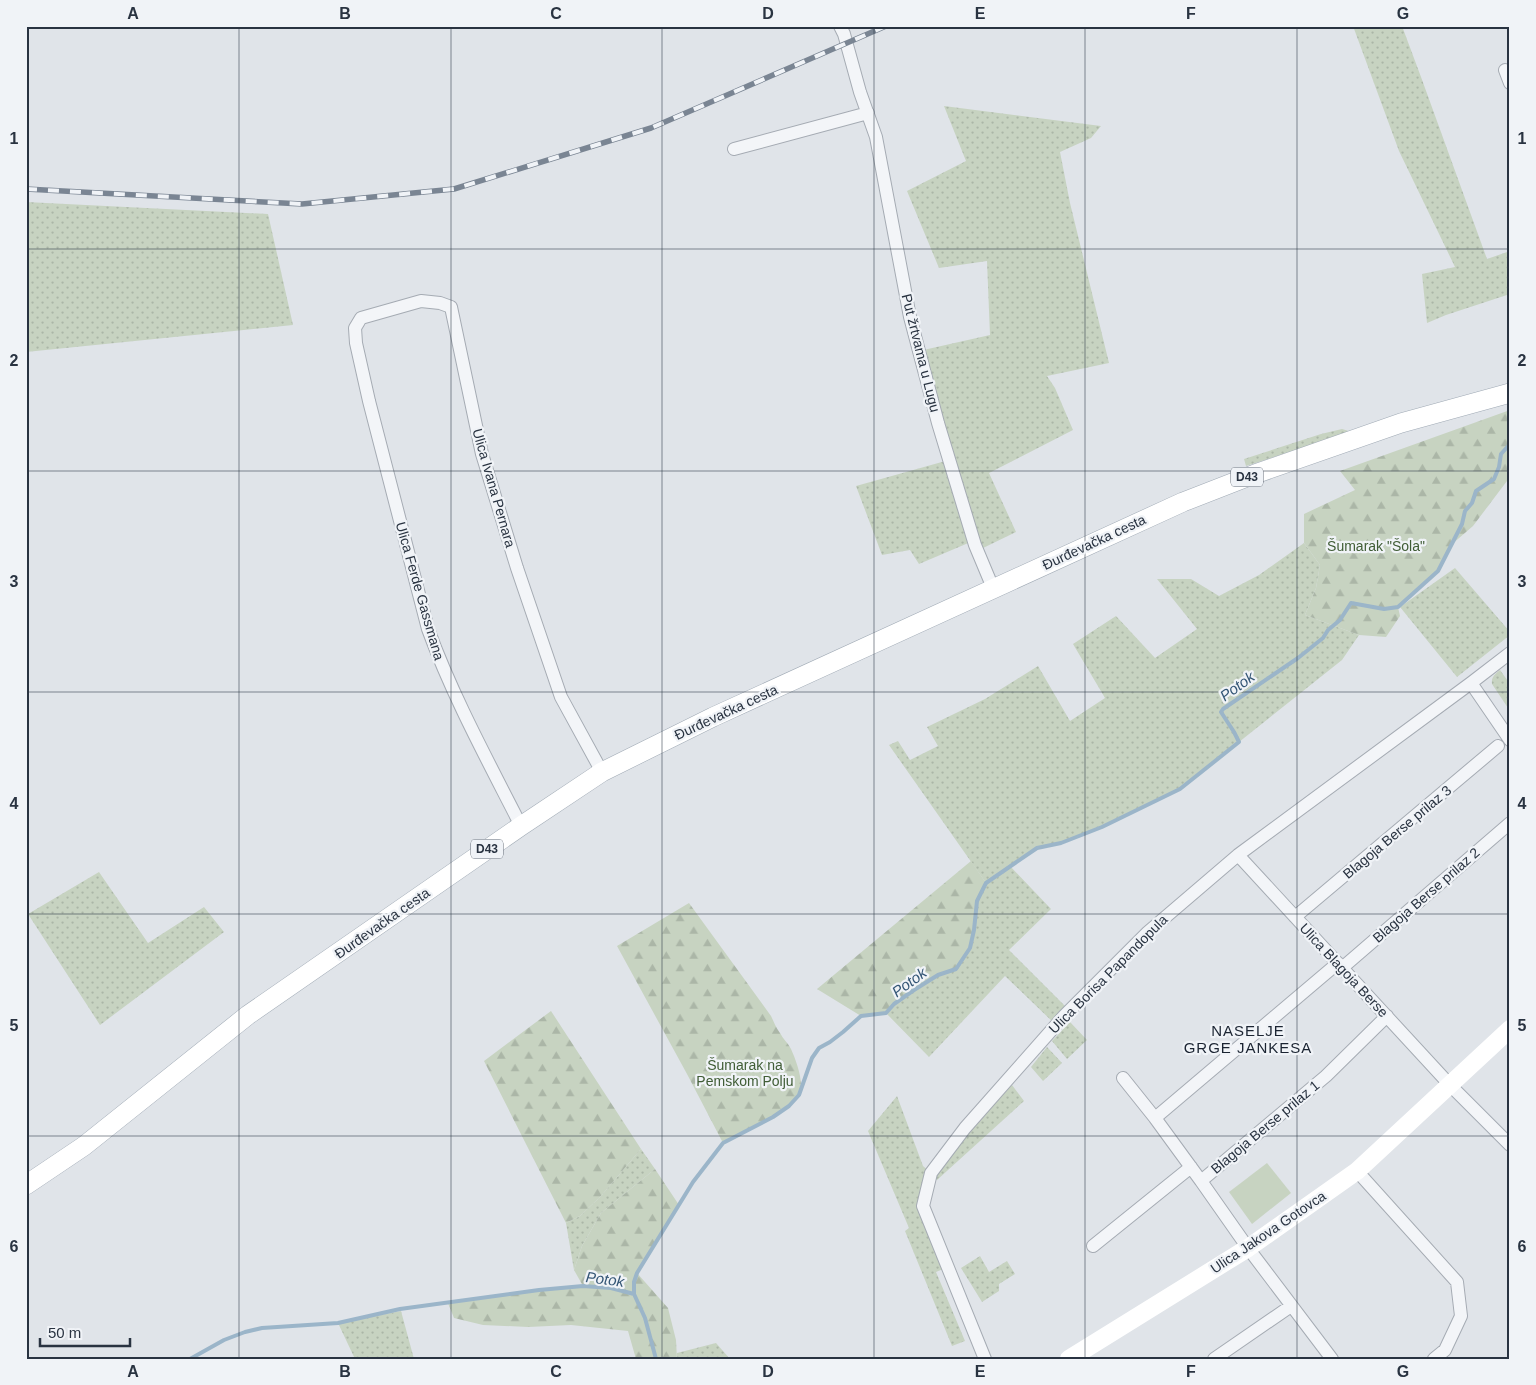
<svg xmlns="http://www.w3.org/2000/svg" width="1536" height="1385" font-family="Arial,sans-serif">
<style>
.green{fill:url(#green-dots)}
.forest{fill:url(#forest-firs)}
.pitch{fill:#c7d3c1}
.lines{fill:none;stroke-linecap:round;stroke-linejoin:round}
.stream{stroke:#9bb5c9;stroke-width:4}
.street-casing{stroke:#a5abb3;stroke-width:14}
.primary-casing{stroke:#a0aab5;stroke-width:20}
.street{stroke:#f3f5f8;stroke-width:12}
.secondary{stroke:#fff;stroke-width:18}
.primary{stroke:#fff;stroke-width:19}
.rail-casing{stroke:#7a8593;stroke-width:5.5}
.rail{stroke:#f0f3f7;stroke-width:4;stroke-dasharray:11;stroke-linecap:butt}
.grid{fill:none;stroke:#293341;stroke-width:1;stroke-opacity:0.55}
.labels{text-anchor:middle;dominant-baseline:central;stroke-width:4.5;stroke-linejoin:round;paint-order:stroke}
.shield{fill:#f0f3f7;stroke:#656d78;stroke-width:1}
.shield-label{font-size:12px;font-weight:bold;fill:#293341}
.street-label{font-size:14px;fill:#293341;stroke:#f0f3f7}
.park-label{font-size:14px;fill:#405d36;stroke:#f0f3f7}
.water-label{font-size:15px;font-style:italic;fill:#335575;stroke:#f0f3f7}
.neighbourhood-label{font-size:15px;letter-spacing:1px;fill:#1b2432;stroke:#f0f3f7}
.neatline{fill:none;stroke:#293341;stroke-width:2}
.grid-label{font-size:16px;text-anchor:middle;font-weight:bold;fill:#293341}
</style>
<defs>
<pattern id="green-dots" width="8" height="8" patternUnits="userSpaceOnUse" patternTransform="scale(1.25)"><rect width="8" height="8" fill="#c7d3c1"/><path d="M2 2h.1M6 6h.1" fill="none" stroke="#abb6a7" stroke-width="1.8" stroke-linecap="round"/></pattern>
<pattern id="forest-firs" width="22" height="20" patternUnits="userSpaceOnUse" patternTransform="scale(1.25)"><rect width="22" height="20" fill="#c7d3c1"/><path d="M5 1l3.5 6h-7zM16 11l3.5 6h-7z" fill="#abb6a7"/></pattern>
</defs>
<rect width="100%" height="100%" fill="#e0e4e9"/>
<!-- green -->
<path class="green" d="M 1353,26 L 1402,26 L 1421,77 L 1487,259 L 1510,251 L 1510,294 L 1446,315 L 1427,323 L 1422,274 L 1455,267 L 1399,151 Z
M 944,106 L 1101,126 L 1091,138 L 1060,152 L 1070,203 L 1109,363 L 1047,376 L 1055,388 L 1073,430 L 989,473 L 1016,532 L 981,549 L 973,541 L 919,564 L 910,550 L 882,555 L 856,486 L 949,460 L 919,351 L 990,335 L 987,261 L 939,268 L 907,191 L 966,161 Z
M 26,202 L 268,214 L 293,325 L 26,352 Z
M 1342,429 L 1352,432 L 1246,466 L 1244,459 L 1321,434 Z
M 1304,543 L 1320,565 L 1316,588 L 1305,615 L 1359,635 L 1342,660 L 1180,789 L 1102,827 L 1061,843 L 1037,848 L 1010,866 L 1051,909 L 1009,950 L 1069,1010 L 1056,1025 L 1005,976 L 929,1057 L 886,1013 L 894,1004 L 938,975 L 974,930 L 977,901 L 986,883 L 889,745 L 898,741 L 910,760 L 938,746 L 927,727 L 985,699 L 1038,666 L 1070,721 L 1105,698 L 1073,644 L 1116,616 L 1155,658 L 1197,629 L 1157,579 L 1191,579 L 1219,596 L 1259,575 Z
M 1455,568 L 1510,632 L 1510,635 L 1457,677 L 1400,607 Z
M 1500,670 L 1510,684 L 1510,711 L 1492,684 C 1491,677 1495,674 1500,670 Z
M 99,872 L 148,943 L 204,907 L 224,932 L 100,1025 L 28,914 Z
M 1070,1022 L 1087,1040 L 1067,1059 L 1052,1041 Z
M 1047,1047 L 1062,1063 L 1043,1081 L 1031,1067 Z
M 1012,1085 L 1024,1101 L 937,1180 L 933,1176 L 967,1134 Z
M 897,1096 L 923,1166 L 931,1173 L 923,1206 L 948,1267 L 936,1272 L 965,1341 L 952,1346 L 905,1231 L 909,1228 L 868,1131 Z
M 641,1149 L 655,1169 L 601,1213 L 582,1246 L 574,1270 L 566,1223 L 580,1216 L 601,1196 Z
M 980,1256 L 989,1272 L 1007,1261 L 1015,1274 L 999,1284 L 999,1291 L 982,1302 L 961,1268 Z
M 401,1311 L 414,1359 L 355,1359 L 338,1323 Z
M 716,1343 L 730,1359 L 677,1359 L 677,1353 Z"/>
<!-- forest -->
<path class="forest" d="M 1510,410 L 1510,477 L 1473,526 L 1451,545 L 1438,571 L 1408,596 L 1398,607 L 1400,616 L 1386,637 L 1359,635 L 1305,615 L 1316,588 L 1320,565 L 1304,543 L 1304,514 L 1355,490 L 1340,471 Z
M 971,861 L 986,883 L 977,901 L 974,930 L 970,948 L 956,969 L 938,975 L 914,990 L 894,1004 L 886,1013 L 861,1016 L 817,989 Z
M 689,903 L 771,1016 C 774,1022 776,1028 780,1033 C 783,1039 788,1043 791,1049 C 796,1060 804,1082 800,1093 C 793,1111 740,1133 723,1143 L 687,1074 L 617,946 Z
M 551,1011 L 641,1149 L 601,1196 L 580,1216 L 566,1223 L 484,1061 Z
M 655,1169 L 679,1205 L 637,1273 L 668,1308 L 676,1340 L 677,1359 L 636,1359 L 628,1331 L 571,1325 L 528,1327 L 483,1325 L 454,1318 L 448,1303 L 539,1290 L 583,1286 L 574,1270 L 582,1246 L 601,1213 Z"/>
<!-- pitch -->
<path class="pitch" d="M 1267,1163 L 1291,1193 L 1252,1224 L 1229,1192 Z"/>
<g class="lines">
<!-- stream -->
<path class="stream" d="M 634,1294 L 645,1318 L 656,1359
M 190,1359 L 224,1340 L 245,1332 L 262,1328 L 338,1323 L 400,1309 L 539,1290 L 583,1286 L 611,1288 L 634,1294 L 634,1282 L 637,1273 L 693,1182 L 723,1143 L 773,1117 L 789,1106 L 799,1095 L 812,1058 L 819,1048 L 830,1042 L 843,1032 L 861,1016 L 886,1013 L 894,1004 L 914,990 L 938,975 L 956,969 L 970,948 L 974,930 L 977,901 L 986,883 L 1037,848 L 1061,843 L 1102,827 L 1180,789 L 1239,742 L 1234,732 L 1221,712 L 1223,709 L 1298,658 L 1323,638 L 1328,630 L 1340,620 L 1351,603 L 1384,609 L 1398,607 L 1438,571 L 1462,524 L 1465,511 L 1472,503 L 1476,491 L 1494,479 L 1499,467 L 1501,454 L 1510,444"/>
<!-- street casing -->
<g class="street-casing">
<path id="street" d="M 840,26 L 844,34 L 860,92 L 876,137 L 910,317 L 938,423 L 975,545 L 993,588
M 1505,70 L 1510,83
M 734,149 L 868,113
M 1471,683 L 1510,740
M 521,826 C 488,761 453,697 428,629 L 369,401 L 356,343 L 355,328 L 361,318 L 421,301 L 440,303 L 451,307 L 482,454 L 517,568 L 561,697 L 602,772
M 1238,855 L 1450,1085 L 1510,1145
M 1295,917 L 1498,746
M 1342,968 L 1510,823
M 1123,1078 L 1155,1118 L 1201,1181
M 1155,1118 L 1338,963
M 1357,1171 L 1457,1282 L 1461,1316 L 1445,1350 L 1434,1359
M 1093,1246 L 1191,1167
M 985,1359 L 923,1206 L 931,1173 L 965,1128 L 1064,1016 L 1148,932 L 1238,855 L 1471,683 L 1510,653
M 1214,1359 L 1291,1306
M 1332,1359 L 1248,1248 L 1201,1181 L 1326,1076 L 1387,1016"/>
</g>
<!-- primary casing -->
<g class="primary-casing">
<path id="primary" d="M 26,1185 L 84,1146 L 248,1015 L 521,826 L 602,772 L 713,717 L 1183,502 L 1255,474 L 1401,423 L 1510,393"/>
</g>
<!-- street -->
<use href="#street" class="street"/>
<!-- secondary -->
<path class="secondary" d="M 1069,1359 L 1248,1248 L 1357,1171 L 1510,1029"/>
<!-- primary -->
<use href="#primary" class="primary"/>
<!-- rail casing -->
<g class="rail-casing">
<path id="rail" d="M 26,189 L 302,204 L 454,189 L 651,128 L 886,26"/>
</g>
<!-- rail -->
<use href="#rail" class="rail"/>
</g>
<!-- grid -->
<path class="grid" d="M 239,26 L 239,1359M 451,26 L 451,1359M 662,26 L 662,1359M 874,26 L 874,1359M 1085,26 L 1085,1359M 1297,26 L 1297,1359M 26,249 L 1510,249M 26,471 L 1510,471M 26,692 L 1510,692M 26,914 L 1510,914M 26,1136 L 1510,1136"/>
<g class="labels">
<!-- shield labels -->
<g class="shield">
<rect x="1231" y="467.5" width="32" height="19" rx="4"/>
<rect x="471" y="839.5" width="32" height="19" rx="4"/>
</g>
<g class="shield-label">
<text x="1247" y="477">D43</text>
<text x="487" y="849">D43</text>
</g>
<!-- street labels -->
<g class="street-label">
<text transform="translate(921 353) rotate(76)">Put žrtvama u Lugu</text>
<text transform="translate(494 488) rotate(74)">Ulica Ivana Pernara</text>
<text transform="translate(1094 542) rotate(-25)">Đurđevačka cesta</text>
<text transform="translate(420 591) rotate(74)">Ulica Ferde Gassmana</text>
<text transform="translate(726 712) rotate(-25)">Đurđevačka cesta</text>
<text transform="translate(1397 832) rotate(-40)">Blagoja Berse prilaz 3</text>
<text transform="translate(1426 895) rotate(-41)">Blagoja Berse prilaz 2</text>
<text transform="translate(382 923) rotate(-35)">Đurđevačka cesta</text>
<text transform="translate(1344 970) rotate(47)">Ulica Blagoja Berse</text>
<text transform="translate(1108 974) rotate(-45)">Ulica Borisa Papandopula</text>
<text transform="translate(1265 1127) rotate(-40)">Blagoja Berse prilaz 1</text>
<text transform="translate(1268 1232) rotate(-34)">Ulica Jakova Gotovca</text>
</g>
<!-- park labels -->
<g class="park-label">
<text x="1376" y="546">Šumarak "Šola"</text>
<text x="745" y="1065">Šumarak na<tspan x="745" dy="16">Pemskom Polju</tspan></text>
</g>
<!-- water labels -->
<g class="water-label">
<text transform="translate(1237 686) rotate(-36)">Potok</text>
<text transform="translate(909 982) rotate(-36)">Potok</text>
<text transform="translate(605 1279) rotate(7)">Potok</text>
</g>
<!-- neighbourhood labels -->
<g class="neighbourhood-label">
<text x="1248" y="1030">NASELJE<tspan x="1248" dy="17">GRGE JANKESA</tspan></text>
</g>
</g>
<!-- border -->
<rect width="1536" height="1385" fill="none" stroke="#f0f3f7" stroke-width="55"/>
<!-- scale -->
<path d="M40 1338v8h90v-8" fill="none" stroke="#293341" stroke-width="2.5"/>
<text x="48" y="1338" font-size="15" fill="#293341" stroke="#f0f3f7" stroke-width="4" paint-order="stroke">50 m</text>
<rect x="28" y="28" width="1480" height="1330" class="neatline"/>
<g class="grid-label">
<text x="133" y="19">A</text>
<text x="345" y="19">B</text>
<text x="556" y="19">C</text>
<text x="768" y="19">D</text>
<text x="980" y="19">E</text>
<text x="1191" y="19">F</text>
<text x="1403" y="19">G</text>
<text x="14" y="144">1</text>
<text x="1522" y="144">1</text>
<text x="14" y="366">2</text>
<text x="1522" y="366">2</text>
<text x="14" y="587">3</text>
<text x="1522" y="587">3</text>
<text x="14" y="809">4</text>
<text x="1522" y="809">4</text>
<text x="14" y="1031">5</text>
<text x="1522" y="1031">5</text>
<text x="14" y="1252">6</text>
<text x="1522" y="1252">6</text>
<text x="133" y="1377">A</text>
<text x="345" y="1377">B</text>
<text x="556" y="1377">C</text>
<text x="768" y="1377">D</text>
<text x="980" y="1377">E</text>
<text x="1191" y="1377">F</text>
<text x="1403" y="1377">G</text>
</g>
</svg>
